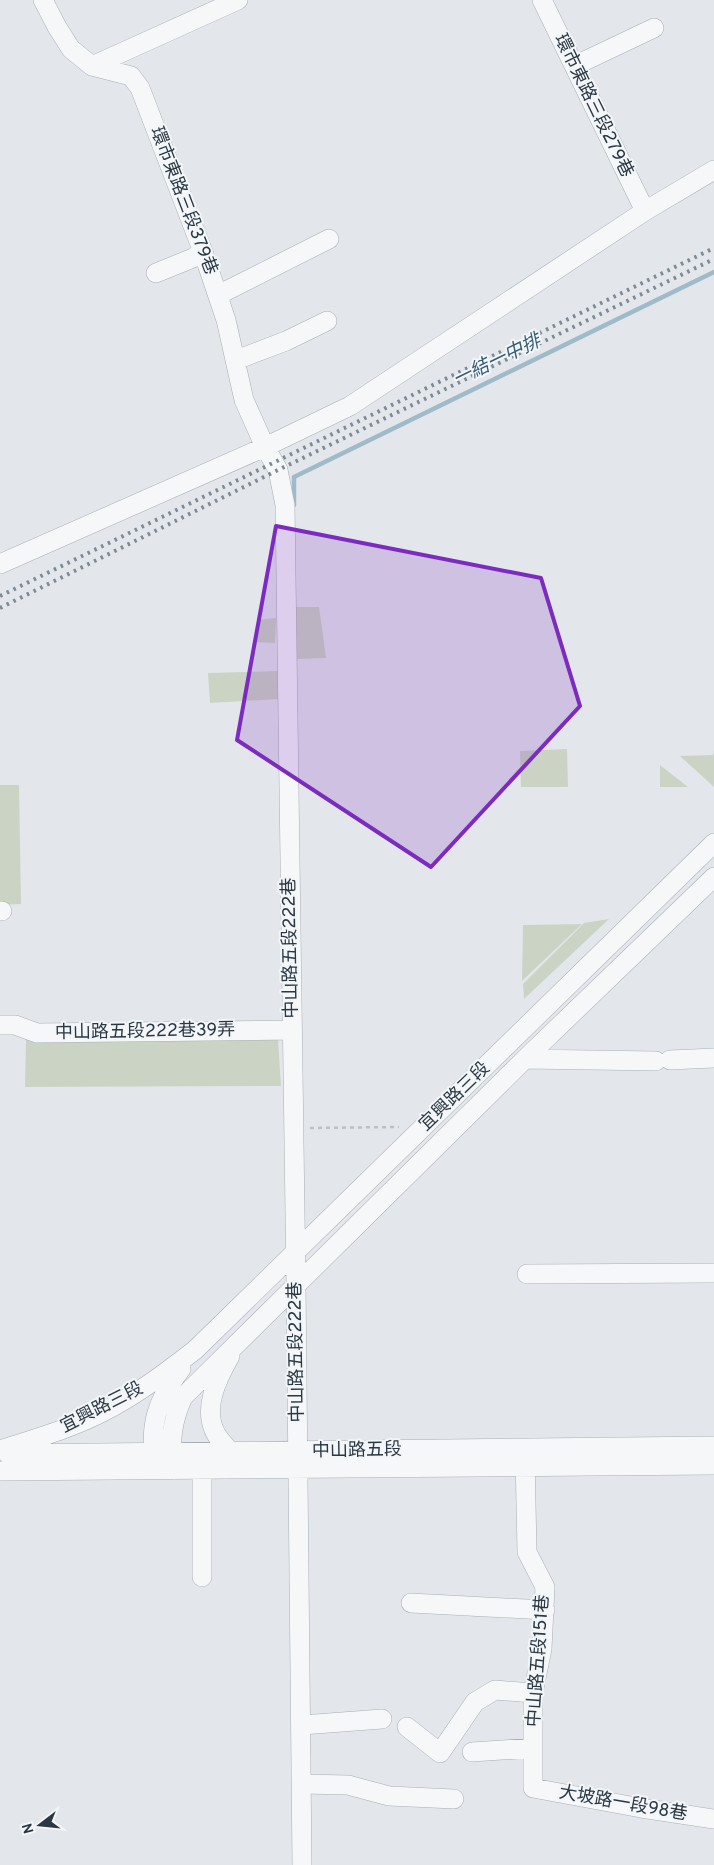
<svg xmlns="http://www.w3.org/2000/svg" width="714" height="1865" font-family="Overpass,'Noto Sans TC',sans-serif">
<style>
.green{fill:#cbd4c4}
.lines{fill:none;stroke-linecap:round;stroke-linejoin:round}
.stream{stroke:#9fbac9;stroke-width:4.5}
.minor-casing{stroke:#a8afb5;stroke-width:20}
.path{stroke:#bcc1c6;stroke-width:2.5;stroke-dasharray:4 4;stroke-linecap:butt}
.minor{stroke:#f5f7f9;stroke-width:19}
.rail{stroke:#7d8994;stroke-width:4;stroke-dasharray:2.5 5;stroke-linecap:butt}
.marked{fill:#7b2cbf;fill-opacity:0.2;stroke:#7b2cbf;stroke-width:4;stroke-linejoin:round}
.labels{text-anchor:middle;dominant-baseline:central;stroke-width:4;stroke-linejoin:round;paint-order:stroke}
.street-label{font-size:18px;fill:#2b3742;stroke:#f3f6f8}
.water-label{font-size:19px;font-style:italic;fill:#365c75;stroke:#f3f6f8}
</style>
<rect width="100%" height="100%" fill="#e3e7eb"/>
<!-- green -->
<path class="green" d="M 295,607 L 319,607 L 326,658 L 296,659 Z
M 276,618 L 275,643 L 256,642 L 257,620 Z
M 278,671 L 278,699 L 210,703 L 208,673 Z
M 567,749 L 568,787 L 521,787 L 520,751 Z
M 714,750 L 714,787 L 680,756 L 713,755 Z
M 660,765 L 688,787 L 660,787 Z
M 0,785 L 19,785 L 21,904 L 0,905 Z
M 609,919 L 524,999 L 523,984 L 584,923 Z
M 582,924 L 522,981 L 523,925 Z
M 26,1039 L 278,1039 L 281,1086 L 25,1087 Z"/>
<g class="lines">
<!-- stream -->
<path class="stream" d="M 294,505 L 294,477 L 714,272"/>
<!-- minor casing -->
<g class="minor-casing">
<path id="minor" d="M 43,0 L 57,27 L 71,49 L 92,66 L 131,76 L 140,88 L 203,252 L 226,320 L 244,400 L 265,447 L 278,470 L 285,505 L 296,1284 L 302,1865
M 542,0 L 645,211
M 92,66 L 238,0
M 574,66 L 654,28
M 156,273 L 193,258 L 203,252
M 218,295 L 329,239
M 236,360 L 286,341 L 327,321
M 0,564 L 265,447 L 350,406 L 645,211 L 714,170
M 0,911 L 2,911
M 0,1025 L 15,1025 L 37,1033 L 292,1030
M 525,1059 L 656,1061
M 670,1060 L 714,1058
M 527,1274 L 714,1273
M 230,1356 C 217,1379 202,1409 216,1434 C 220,1441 226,1447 231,1452
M 0,1450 C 38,1438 79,1426 114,1406 C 143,1390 169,1370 195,1350 L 714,843
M 8,1454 L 714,1446
M 525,1455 L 527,1552 L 545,1587 L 542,1649 L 533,1693 L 533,1788 L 641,1808 L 714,1819
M 155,1464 C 149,1425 157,1400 181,1369
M 174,1470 C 169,1443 172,1421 183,1397 L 525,1059 L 714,877
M 0,1471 L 714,1465
M 202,1577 L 202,1469
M 411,1603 L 545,1610
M 302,1725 L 382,1719
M 407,1727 L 440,1753 L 475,1702 L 495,1690 L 533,1693
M 472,1752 L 533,1748
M 302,1784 L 348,1785 L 389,1796 L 454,1799"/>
</g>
<!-- path -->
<path class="path" d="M 310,1128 L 399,1127"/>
<!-- minor -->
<use href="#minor" class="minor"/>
<!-- rail -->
<path class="rail" d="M 0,596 L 714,248
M 0,608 L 278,470 L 714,259"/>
</g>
<!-- marked area -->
<path class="marked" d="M 276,526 L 541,578 L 580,706 L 431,867 L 237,740 Z"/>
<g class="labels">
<!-- street labels -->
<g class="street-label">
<text transform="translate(593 106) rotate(64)">環市東路三段279巷</text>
<text transform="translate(183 201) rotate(69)">環市東路三段379巷</text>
<text transform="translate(291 948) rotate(-91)">中山路五段222巷</text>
<text transform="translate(145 1032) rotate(-1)">中山路五段222巷39弄</text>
<text transform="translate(455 1097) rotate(-44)">宜興路三段</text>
<text transform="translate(297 1352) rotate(-91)">中山路五段222巷</text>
<text transform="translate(102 1408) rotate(-27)">宜興路三段</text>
<text transform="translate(357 1451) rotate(-1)">中山路五段</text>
<text transform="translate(539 1661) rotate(-86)">中山路五段151巷</text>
<text transform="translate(623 1804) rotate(10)">大坡路一段98巷</text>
</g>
<!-- water labels -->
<g class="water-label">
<text transform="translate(497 361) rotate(-26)">一結一中排</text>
</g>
</g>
<!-- north arrow -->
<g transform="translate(40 1825) rotate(254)" stroke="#f3f6f8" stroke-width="4" paint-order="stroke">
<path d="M0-4L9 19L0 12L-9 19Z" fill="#2b3742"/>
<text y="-8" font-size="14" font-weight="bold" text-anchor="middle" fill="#2b3742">N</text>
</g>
</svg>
